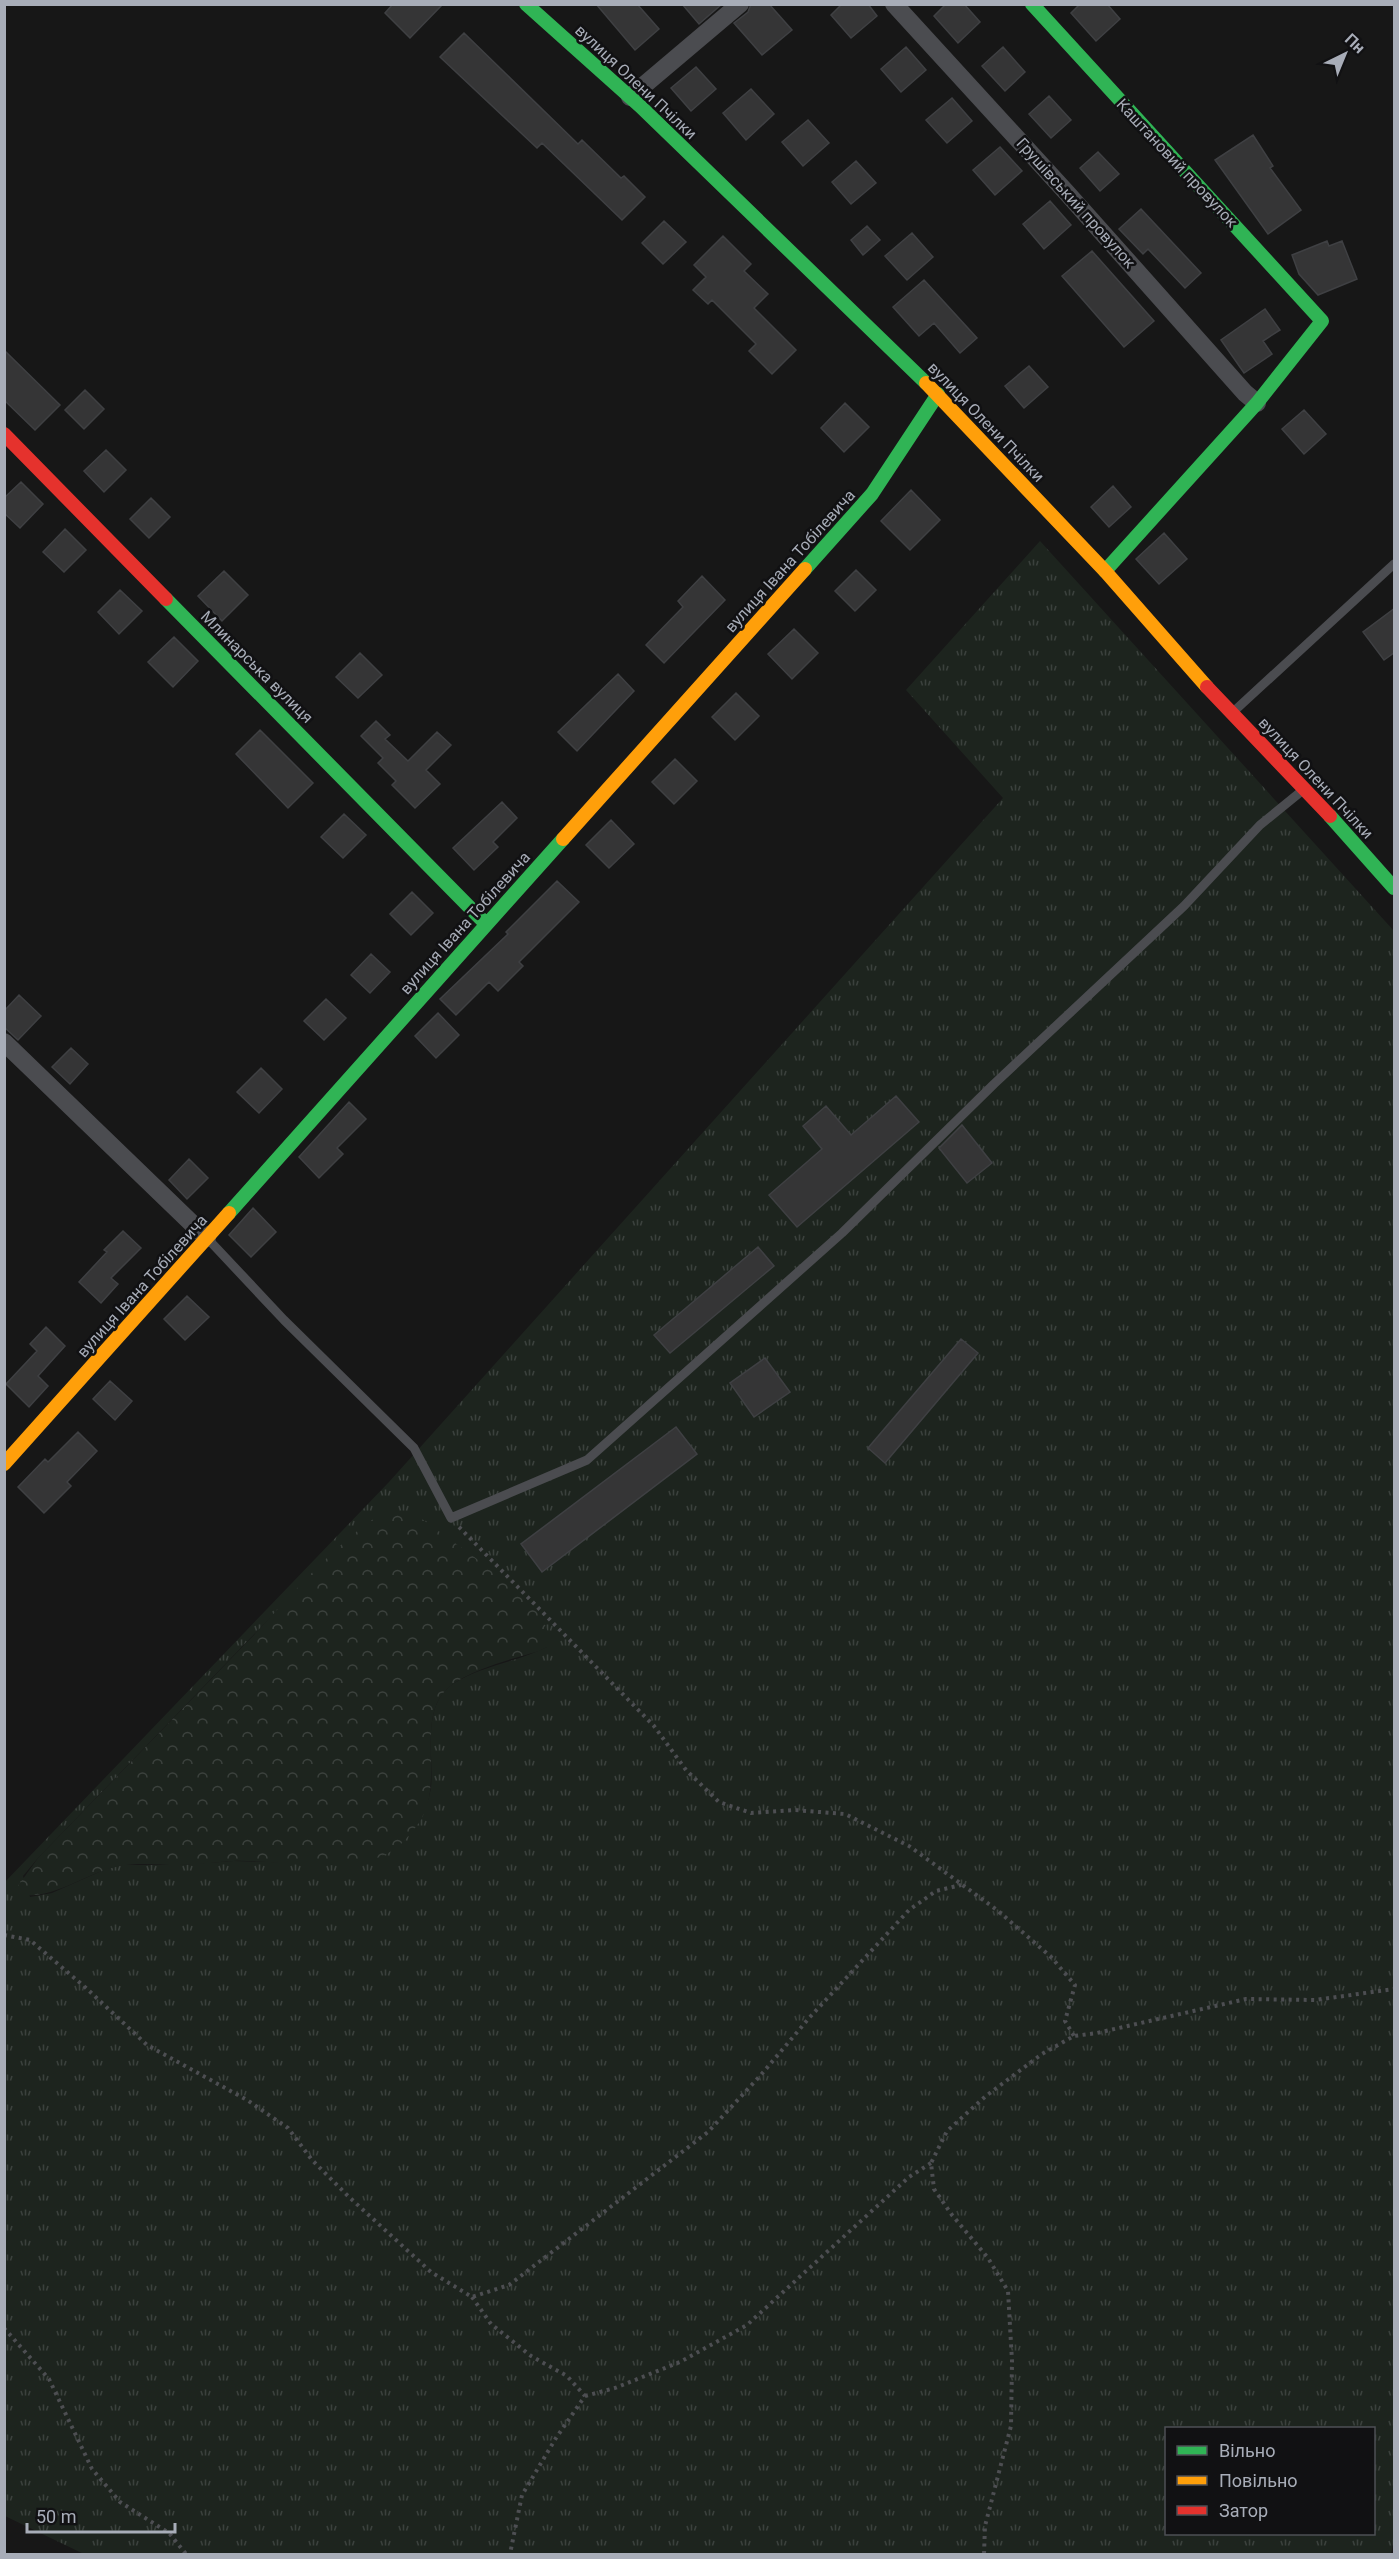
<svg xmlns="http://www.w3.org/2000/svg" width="1399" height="2559" font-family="Roboto,sans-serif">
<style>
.grass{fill:url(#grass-tufts);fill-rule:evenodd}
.forest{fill:url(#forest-crowns)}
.building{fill:#353536;stroke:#3f4043;stroke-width:1.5}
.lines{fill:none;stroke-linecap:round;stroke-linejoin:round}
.path{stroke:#4d4e52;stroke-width:4;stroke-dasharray:3 4.5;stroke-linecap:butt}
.lane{stroke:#4b4c50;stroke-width:9}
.street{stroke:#4b4c50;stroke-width:18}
.fast{stroke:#30b455;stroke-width:14}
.slow{stroke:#ff9f0a;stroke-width:14}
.jam{stroke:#e5322d;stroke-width:14}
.labels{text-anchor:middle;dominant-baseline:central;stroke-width:5;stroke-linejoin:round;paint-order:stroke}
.street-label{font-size:16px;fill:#a8adb8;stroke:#111113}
</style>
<defs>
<pattern id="grass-tufts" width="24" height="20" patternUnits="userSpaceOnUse" patternTransform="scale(1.5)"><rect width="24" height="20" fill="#1d241e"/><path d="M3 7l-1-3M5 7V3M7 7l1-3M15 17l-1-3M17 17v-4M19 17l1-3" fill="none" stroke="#3b413d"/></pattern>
<pattern id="forest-crowns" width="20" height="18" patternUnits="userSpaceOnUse" patternTransform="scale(1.5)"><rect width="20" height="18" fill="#1d241e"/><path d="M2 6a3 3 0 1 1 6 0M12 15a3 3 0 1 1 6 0" fill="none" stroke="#3b413d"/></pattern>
</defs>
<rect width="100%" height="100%" fill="#171717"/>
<!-- grass -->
<path class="grass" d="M 1040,541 L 1394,931 L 1394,2539 L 1391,2554 L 84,2554 L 5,2516 L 4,1883 L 389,1482 L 1003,798 L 906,690 ZM 293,1594 L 547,1647 C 518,1662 482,1665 453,1684 C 421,1705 434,1755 431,1788 C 429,1800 425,1811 419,1822 L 334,1864 L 234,1861 L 180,1865 L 122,1865 L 106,1869 L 52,1893 L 30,1897 L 23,1876 L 38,1858 ZM 1166,2428 L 1374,2428 L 1374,2534 L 1166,2534 Z"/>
<!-- forest -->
<path class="forest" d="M 391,1508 L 422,1519 L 521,1591 L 540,1613 L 551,1639 L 547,1647 L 539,1651 C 512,1659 463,1671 444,1692 C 419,1720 440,1777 425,1811 C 421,1822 412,1832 404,1841 C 366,1881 282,1859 233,1861 C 215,1862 197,1865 179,1865 C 159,1865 139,1862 120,1866 C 84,1873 55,1900 17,1895 L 15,1890 L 38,1858 C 109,1785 180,1711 251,1638 C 293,1594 338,1538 391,1508 Z"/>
<!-- building -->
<path class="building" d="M 393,4 L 443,4 L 410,38 L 385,13 Z
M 596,4 L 637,4 L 659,29 L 635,50 Z
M 682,4 L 722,4 L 699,24 Z
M 751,4 L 769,4 L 792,30 L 762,55 L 734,23 L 748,12 Z
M 842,4 L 868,4 L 877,16 L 851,38 L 831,15 Z
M 946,4 L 964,4 L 980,22 L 958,43 L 934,16 Z
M 1080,4 L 1107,4 L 1120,19 L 1096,41 L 1071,13 Z
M 464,33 L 578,144 L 582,140 L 621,178 L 624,176 L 645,197 L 622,220 L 542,143 L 537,148 L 440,57 Z
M 906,47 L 926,70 L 901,92 L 881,69 Z
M 1003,47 L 1025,72 L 1005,91 L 982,66 Z
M 696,67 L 716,89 L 691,111 L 671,88 Z
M 751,89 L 774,114 L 746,140 L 723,113 Z
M 1049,96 L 1071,120 L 1051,138 L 1029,114 Z
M 952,98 L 972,121 L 947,143 L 926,120 Z
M 808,120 L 829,143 L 803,166 L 782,142 Z
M 1253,135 L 1273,166 L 1270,168 L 1301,210 L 1268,234 L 1215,160 Z
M 1000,147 L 1022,171 L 995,195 L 973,170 Z
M 1098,152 L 1119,174 L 1100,191 L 1080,168 Z
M 856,161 L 876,183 L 851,204 L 832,182 Z
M 1050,201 L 1071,225 L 1044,249 L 1023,224 Z
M 1141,209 L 1201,273 L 1185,288 L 1148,249 L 1143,254 L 1119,229 Z
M 664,221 L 686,242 L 663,264 L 642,243 Z
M 867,226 L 880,240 L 863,255 L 851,240 Z
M 912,233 L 933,257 L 907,280 L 885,256 Z
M 723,236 L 751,264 L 744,271 L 768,294 L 754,308 L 796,350 L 772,374 L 749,351 L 756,344 L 712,300 L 708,304 L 693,290 L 706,277 L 694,265 Z
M 1327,241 L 1329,246 L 1342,241 L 1357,279 L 1318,295 L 1299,274 L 1292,255 Z
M 1092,251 L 1154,321 L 1124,347 L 1062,276 Z
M 924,280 L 977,338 L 960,353 L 934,323 L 919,336 L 893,307 Z
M 1265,309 L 1280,330 L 1263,341 L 1272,354 L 1244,373 L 1221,340 Z
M 4,350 L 60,405 L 35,430 L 4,400 Z
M 1029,366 L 1048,387 L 1024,408 L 1005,386 Z
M 85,390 L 104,409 L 84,429 L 65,410 Z
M 845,403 L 869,427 L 844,452 L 821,428 Z
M 1304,410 L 1326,434 L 1304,454 L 1282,429 Z
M 106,450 L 126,470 L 104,492 L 84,471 Z
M 21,482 L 43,504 L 20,528 L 4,513 L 4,498 Z
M 1113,486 L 1131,507 L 1109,527 L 1091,507 Z
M 911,490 L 940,520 L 910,550 L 881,521 Z
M 151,498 L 170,517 L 149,538 L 130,519 Z
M 65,529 L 86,550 L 64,572 L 43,552 Z
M 1164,533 L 1187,559 L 1159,584 L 1136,559 Z
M 856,570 L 876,590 L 855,611 L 835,591 Z
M 224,571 L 248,595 L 222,621 L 198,596 Z
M 702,576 L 725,600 L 664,663 L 646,645 L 683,607 L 678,601 Z
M 120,590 L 142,611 L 119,634 L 98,612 Z
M 1395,608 L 1395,652 L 1384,660 L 1363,632 Z
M 794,629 L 818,653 L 792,679 L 768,654 Z
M 174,637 L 198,661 L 173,687 L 148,662 Z
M 360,653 L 382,675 L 358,698 L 336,677 Z
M 618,674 L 634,691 L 577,751 L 558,732 Z
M 736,693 L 759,716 L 735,740 L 712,717 Z
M 376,721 L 390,735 L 385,739 L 408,761 L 437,732 L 451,745 L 426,770 L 440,784 L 415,808 L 392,785 L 396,781 L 378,763 L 383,758 L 361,736 Z
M 260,730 L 313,783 L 288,808 L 236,754 Z
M 675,759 L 697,781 L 674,804 L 652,782 Z
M 502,802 L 517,818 L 493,842 L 498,847 L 474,870 L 453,848 Z
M 344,814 L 366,835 L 343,858 L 321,837 Z
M 611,820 L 634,844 L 609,868 L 586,845 Z
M 557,881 L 579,902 L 519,962 L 523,966 L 498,991 L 489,982 L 456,1015 L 440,999 L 508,934 L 506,932 Z
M 412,892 L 433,913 L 411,935 L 390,914 Z
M 371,954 L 390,972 L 370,993 L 351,975 Z
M 19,995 L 41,1016 L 18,1040 L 4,1027 L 4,1011 Z
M 326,999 L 346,1018 L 324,1040 L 304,1021 Z
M 438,1013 L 459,1035 L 436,1058 L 415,1036 Z
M 71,1048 L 88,1064 L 70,1084 L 52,1067 Z
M 261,1068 L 282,1089 L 259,1113 L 237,1092 Z
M 896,1096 L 919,1122 L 797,1227 L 769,1195 L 822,1149 L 803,1126 L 826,1106 L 851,1135 Z
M 349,1102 L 366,1119 L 337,1148 L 343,1154 L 319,1178 L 299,1157 Z
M 962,1125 L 992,1163 L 967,1183 L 939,1148 Z
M 189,1159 L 208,1178 L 187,1199 L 169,1180 Z
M 253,1208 L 276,1232 L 251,1257 L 229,1235 Z
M 123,1231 L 141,1248 L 111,1278 L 118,1284 L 101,1303 L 79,1282 L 107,1252 L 104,1250 Z
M 758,1247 L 774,1266 L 670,1353 L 654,1335 Z
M 187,1296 L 209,1317 L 185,1340 L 164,1319 Z
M 46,1327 L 65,1346 L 38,1376 L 48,1386 L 29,1407 L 6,1384 L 37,1351 L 30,1344 Z
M 961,1339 L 978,1353 L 885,1463 L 868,1448 Z
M 765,1358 L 790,1392 L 754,1417 L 730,1383 Z
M 110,1381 L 132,1401 L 115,1420 L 93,1399 Z
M 676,1427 L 697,1454 L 542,1572 L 521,1544 Z
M 78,1432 L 97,1451 L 67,1482 L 71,1486 L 44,1513 L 18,1487 L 45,1459 L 48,1462 Z"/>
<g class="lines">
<!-- path -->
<path class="path" d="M 459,1527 L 654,1726 L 686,1770 L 719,1802 L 751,1813 L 794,1810 L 845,1814 L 909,1846 L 997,1910 L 1051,1957 L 1075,1985 L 1065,2021 L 1074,2036
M 4,1935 L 30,1940 L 86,1988 L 147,2045 L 247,2100 L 288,2128 L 312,2160 L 349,2197 L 431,2272 L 472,2297 L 509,2285 L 708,2132 L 760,2076 L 810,2017 L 909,1910 L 936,1891 L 961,1885
M 472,2297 L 491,2324 L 531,2356 L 567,2376 L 585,2396 L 556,2438 L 522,2495 L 510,2554
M 4,2328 L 49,2379 L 92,2469 L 120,2502 L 169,2533 L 186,2554
M 585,2396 L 615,2388 L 680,2362 L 747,2325 L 909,2177 L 931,2163
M 984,2554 L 985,2526 L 1011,2426 L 1012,2361 L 1008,2291 L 988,2258 L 952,2215 L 934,2189 L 931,2163 L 947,2131 L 986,2096 L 1042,2054 L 1074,2036 L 1097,2033 L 1246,1999 L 1315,2000 L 1394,1989"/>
<!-- lane -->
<path class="lane" d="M 1232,713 L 1394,564
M 207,1238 L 284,1320 L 414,1448 L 451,1518 L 587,1460 L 842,1233 L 994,1084 L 1184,906 L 1260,825 L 1303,790"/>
<!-- street -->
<path class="street" d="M 894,4 L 1067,193 L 1245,393 L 1257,403
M 630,97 L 740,4
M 4,1042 L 207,1238"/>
<!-- fast -->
<path class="fast" d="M 526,4 L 640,106 L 926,383
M 1032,4 L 1322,321 L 1257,403 L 1105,571
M 805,569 L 872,494 L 938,394
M 166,599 L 486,924
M 1330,816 L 1394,888
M 229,1213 L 563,839"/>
<!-- slow -->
<path class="slow" d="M 926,383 L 1105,571 L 1207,687
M 563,839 L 805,569
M 4,1464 L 229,1213"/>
<!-- jam -->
<path class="jam" d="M 4,434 L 166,599
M 1207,687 L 1330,816"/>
</g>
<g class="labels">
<!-- street labels -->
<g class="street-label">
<text transform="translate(636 82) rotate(43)">вулиця Олени Пчілки</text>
<text transform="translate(1177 163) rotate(47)">Каштановий провулок</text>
<text transform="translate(1076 203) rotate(48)">Грушівський провулок</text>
<text transform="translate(986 422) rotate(46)">вулиця Олени Пчілки</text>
<text transform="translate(790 561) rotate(-48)">вулиця Івана Тобілевича</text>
<text transform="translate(257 667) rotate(45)">Млинарська вулиця</text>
<text transform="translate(1316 778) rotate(47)">вулиця Олени Пчілки</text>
<text transform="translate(465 923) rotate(-48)">вулиця Івана Тобілевича</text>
<text transform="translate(142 1286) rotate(-48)">вулиця Івана Тобілевича</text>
</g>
</g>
<!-- border -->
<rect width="1399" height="2559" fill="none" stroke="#a8adb8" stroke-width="12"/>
<!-- legend -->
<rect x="1165" y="2427" width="210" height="108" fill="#111113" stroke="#4d4f55" stroke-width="1.5"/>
<rect x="1177" y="2446" width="30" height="9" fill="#30b455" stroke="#4d4f55" stroke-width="1.5"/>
<text x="1219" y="2457" font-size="18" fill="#a8adb8">Вільно</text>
<rect x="1177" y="2476" width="30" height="9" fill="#ff9f0a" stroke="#4d4f55" stroke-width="1.5"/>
<text x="1219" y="2487" font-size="18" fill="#a8adb8">Повільно</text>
<rect x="1177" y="2506" width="30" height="9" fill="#e5322d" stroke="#4d4f55" stroke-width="1.5"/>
<text x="1219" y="2517" font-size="18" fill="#a8adb8">Затор</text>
<!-- north arrow -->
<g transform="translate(1345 54) rotate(43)" stroke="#111113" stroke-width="4.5" paint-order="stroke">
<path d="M0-4.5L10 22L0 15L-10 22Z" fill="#a8adb8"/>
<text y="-9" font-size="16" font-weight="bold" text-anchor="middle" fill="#a8adb8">Пн</text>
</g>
<!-- scale -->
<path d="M27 2523v9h148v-9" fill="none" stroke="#a8adb8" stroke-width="3"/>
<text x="36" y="2523" font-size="18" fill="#a8adb8" stroke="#111113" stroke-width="4.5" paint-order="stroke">50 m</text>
</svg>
